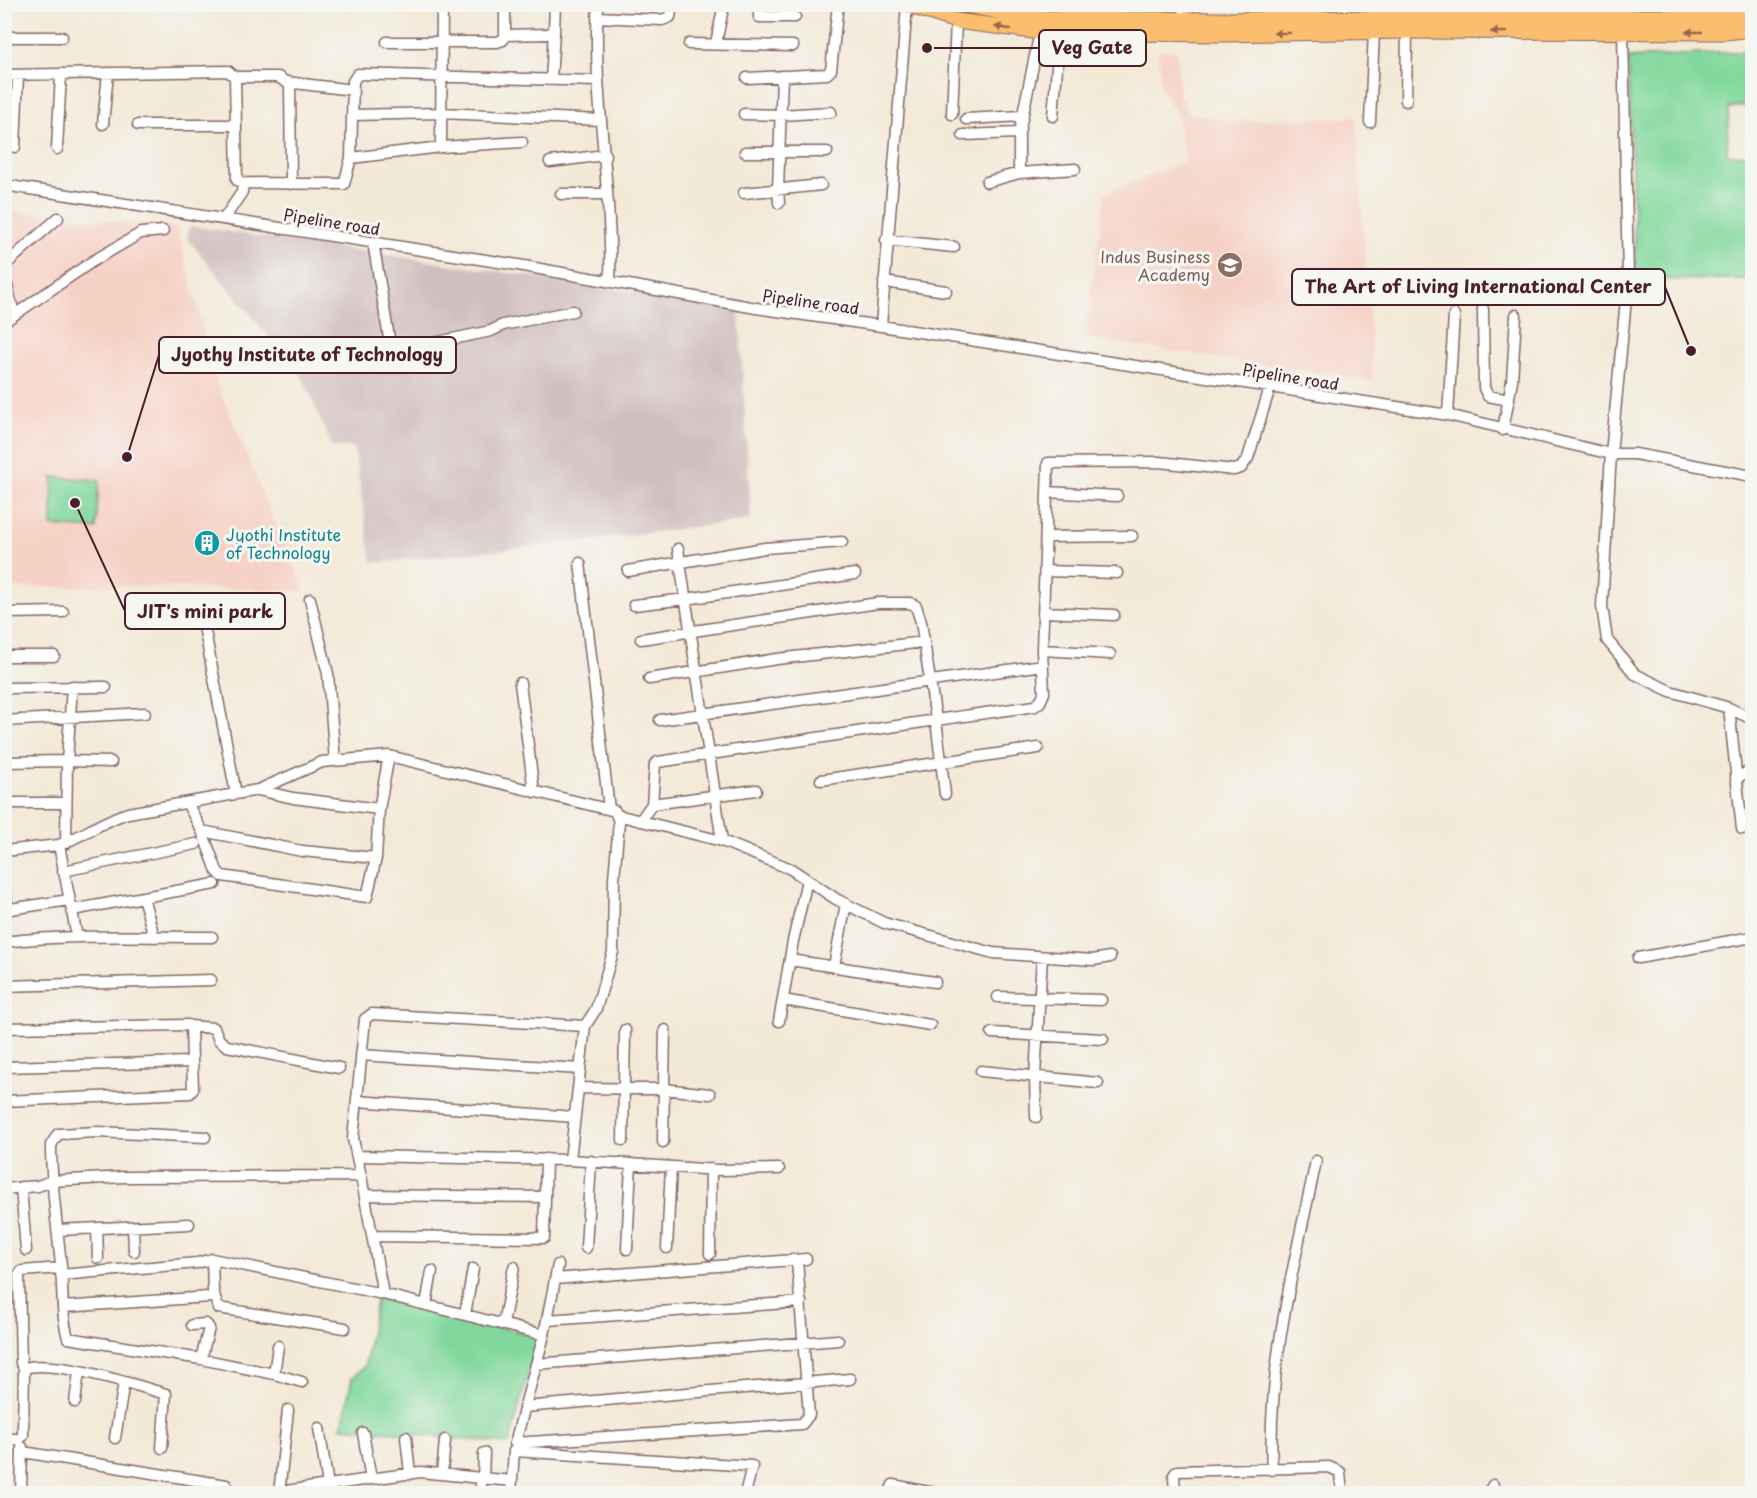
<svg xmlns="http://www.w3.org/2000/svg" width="1757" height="1498" font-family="'Playpen Sans',sans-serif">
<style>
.built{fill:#f6d1c5}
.industrial{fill:#d1bfbf}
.green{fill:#82d89c;stroke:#667c64;stroke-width:1.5}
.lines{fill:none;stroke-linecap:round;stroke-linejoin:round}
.minor-casing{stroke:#856667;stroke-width:13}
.highway-casing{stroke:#856667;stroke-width:17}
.minor{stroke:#fff;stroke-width:10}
.highway{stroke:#fbbd6e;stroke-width:15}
.oneway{fill:#9a6649}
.labels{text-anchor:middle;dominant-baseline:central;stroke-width:6;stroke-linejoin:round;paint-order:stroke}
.street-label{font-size:16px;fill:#4a1f2b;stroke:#f6f6f2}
.education-label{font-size:16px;fill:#785e54;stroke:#f6f6f2;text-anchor:end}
.culture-label{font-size:16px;fill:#0d838f;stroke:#f6f6f2;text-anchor:start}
.leader{fill:none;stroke:#4a1f2b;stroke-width:2}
.callout-dot{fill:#4a1f2b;stroke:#f6f6f2;stroke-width:2}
.callout{fill:#f6f6f2;stroke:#4a1f2b;stroke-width:2}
.callout-label{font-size:18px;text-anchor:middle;font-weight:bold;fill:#4a1f2b}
</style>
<rect width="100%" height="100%" fill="#f6f6f2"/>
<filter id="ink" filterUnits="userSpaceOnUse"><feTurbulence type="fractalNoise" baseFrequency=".0167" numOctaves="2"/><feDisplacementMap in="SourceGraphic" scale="12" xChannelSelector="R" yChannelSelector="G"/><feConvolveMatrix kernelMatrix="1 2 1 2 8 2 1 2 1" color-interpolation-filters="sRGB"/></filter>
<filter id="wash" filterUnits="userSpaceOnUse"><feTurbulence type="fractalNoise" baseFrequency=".008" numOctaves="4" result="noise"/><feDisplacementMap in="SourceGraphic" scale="24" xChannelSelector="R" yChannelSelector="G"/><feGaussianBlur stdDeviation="1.35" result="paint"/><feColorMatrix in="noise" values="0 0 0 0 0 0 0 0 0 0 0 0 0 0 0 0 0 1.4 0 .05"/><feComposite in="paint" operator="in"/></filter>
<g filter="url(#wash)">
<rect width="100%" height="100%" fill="#f3e9d7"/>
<!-- built -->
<path class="built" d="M 1158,50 L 1177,51 L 1179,95 L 1190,113 L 1233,121 L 1356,117 L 1373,381 L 1084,338 L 1105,193 L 1185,161 L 1177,115 L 1161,88 Z
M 4,211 L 177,227 L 217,384 L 304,591 L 129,586 L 5,588 Z"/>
<!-- industrial -->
<path class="industrial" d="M 190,226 L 611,288 L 739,310 L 751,520 L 568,543 L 372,563 L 354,447 L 332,447 L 303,378 L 187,238 Z"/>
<!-- green -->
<path class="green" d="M 1752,51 L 1752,104 L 1729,108 L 1727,154 L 1752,155 L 1752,279 L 1636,280 L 1628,58 Z
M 53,477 L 99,480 L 96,529 L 52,526 Z
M 377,1296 L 538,1337 L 509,1444 L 342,1427 L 352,1378 L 365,1366 Z"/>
</g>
<g filter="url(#ink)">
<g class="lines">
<!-- minor casing -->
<g class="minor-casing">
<path id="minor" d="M 598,4 C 592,97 613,189 610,282
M 759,4 L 759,17 L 795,17
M 1071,4 L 1072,18
M 1183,4 L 1184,19
M 1306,4 L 1306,19
M 1724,4 L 1726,17
M 597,17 L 662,20 L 670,17 L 672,4
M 1623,32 L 1628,279 L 1611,454 L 1602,606 L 1607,640 L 1635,674 L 1670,691 L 1729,708 L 1752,719
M 505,35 L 547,34 L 554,32 L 555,4
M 4,37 L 62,37
M 387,42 L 497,42 L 503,40 L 505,35 L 505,4
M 716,43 L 724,4
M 689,44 L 793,46
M 4,75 L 228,71 L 235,77 L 237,180 L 243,183 L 344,184 L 351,158 L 353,81 L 358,74 L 598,81
M 235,77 L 278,77 L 286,82 L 353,90
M 747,78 L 827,74 L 831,70 L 838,4
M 551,80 L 554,32
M 290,83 L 291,184
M 1406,101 L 1407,31
M 744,114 L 781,115 L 831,112
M 952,114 L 956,21
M 353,115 L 441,113 L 601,120
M 1053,116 L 1060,32
M 966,119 L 1022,116
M 1370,122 L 1374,31
M 103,124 L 108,73
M 138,125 L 236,125
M 963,135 L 1019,133
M 15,147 L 18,75
M 441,147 L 442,4
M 57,149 L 61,75
M 745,152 L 827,152
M 351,158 L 441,147 L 522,142
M 550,162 L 605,155
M 1019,173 L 1019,133 L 1040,32
M 987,182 L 1019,173 L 1075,169
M 4,185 L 518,265 L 756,308 L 881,326 L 1448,415 L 1611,454 L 1635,454 L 1752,476
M 744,193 L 821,185
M 561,194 L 607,194
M 779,203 L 778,190 L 782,76
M 224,219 L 242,192 L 243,183
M 886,240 L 954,247
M 373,242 L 389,338 L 392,344 L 398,348 L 409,348 L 491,331 L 503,325 L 573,311
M 4,266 L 58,218
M 4,273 L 14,314
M 884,282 L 946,291
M 1483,309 L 1484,388 L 1488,396 L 1509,400
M 4,322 L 93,261 L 141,233 L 163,231
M 881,326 L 907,5
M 1448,415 L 1454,315
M 1503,430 L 1512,381 L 1516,315
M 1047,492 L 1117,496
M 1046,537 L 1132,536
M 678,549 L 722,841
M 580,563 L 609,809
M 628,571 L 765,548 L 842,542
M 1045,571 L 1117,573
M 310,599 L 328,674 L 335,761
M 199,600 L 236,794
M 634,605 L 686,599 L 855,574
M 1043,612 L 1114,615
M 4,613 L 63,612
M 641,639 L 878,603 L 910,603 L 916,606 L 921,622 L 936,720 L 1035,706 L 1040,702 L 1044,693 L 1042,650 L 1048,463 L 1159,462 L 1234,470 L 1241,468 L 1248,458 L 1269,391 L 1271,388
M 1042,650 L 1110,654
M 4,656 L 54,656
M 649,679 L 777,659 L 924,642
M 520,683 L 534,792
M 72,686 L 67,761 L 111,762
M 4,688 L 106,687
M 1729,708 L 1742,829
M 660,720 L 1043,665
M 4,721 L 145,713
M 4,762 L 67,761 L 66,843
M 1736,778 L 1752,770
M 821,780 L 1038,748
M 258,790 L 293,798 L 379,809
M 4,803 L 66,803
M 187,803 L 202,831 L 217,871 L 222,876 L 367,897 L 376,858 L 379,809 L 389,756
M 652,804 L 655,764 L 658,762 L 936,720 L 945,794
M 617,815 L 722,841 L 791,869 L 836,899 L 884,923 L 993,953 L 1093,960 L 1110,957
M 640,821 L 652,804 L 756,790
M 202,831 L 302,851 L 376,858
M 59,845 C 83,836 104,820 128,813 L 258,790 L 322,762 L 389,756 L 615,811 L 619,822 L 614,878 L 613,952 L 596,1009 L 585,1026
M 4,851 L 59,845 L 77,937
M 63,871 L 196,844
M 4,885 L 8,910
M 143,897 L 154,937
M 4,910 L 69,900
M 72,910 L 215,884
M 4,942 C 73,934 143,937 212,937
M 1638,958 L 1752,937
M 790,960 L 935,982
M 834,966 L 846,904
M 4,986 L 211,980
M 998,997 L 1101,1000
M 783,1000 L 930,1025
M 779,1021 L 793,941 L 807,880
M 190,1026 L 214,1028 L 219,1040 L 227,1046 L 339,1068
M 4,1028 L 188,1025 L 191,1028 L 193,1089 L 190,1093 L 4,1101
M 992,1033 L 1103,1039
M 361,1055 L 580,1069
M 4,1067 L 191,1062
M 981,1071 L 1098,1083
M 578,1088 L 664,1089 L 710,1094
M 357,1101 L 575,1117
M 1036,1117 L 1035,1076 L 1042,957
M 205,1137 L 97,1132 L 58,1134 L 51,1145 C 51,1185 57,1224 61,1265 C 63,1289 61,1314 68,1338 L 201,1359 L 274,1374 L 302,1382
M 623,1140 L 625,1030
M 663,1142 L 665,1030
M 570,1160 L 717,1170 L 779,1169
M 361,1176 L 383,1294
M 21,1187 L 26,1250
M 4,1189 L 38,1186 L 51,1181 L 125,1177 L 361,1176 L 353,1139 L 365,1019 L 372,1014 L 585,1026 L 570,1160 L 357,1156
M 365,1195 L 545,1197
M 133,1227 L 134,1251
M 97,1228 L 98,1258
M 57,1230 L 189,1224
M 373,1236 L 544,1238 L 546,1159
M 586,1248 L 591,1161
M 667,1248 L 671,1167
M 627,1249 L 631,1164
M 710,1254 L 711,1169
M 212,1259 L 213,1290 L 218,1308 L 345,1328
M 61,1275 L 197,1263 L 212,1259 L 383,1294 L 544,1335 L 558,1265
M 555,1279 L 806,1259
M 426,1305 L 432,1271
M 63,1307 L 209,1297
M 465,1314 L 473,1269
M 547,1320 L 801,1302
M 503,1324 L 514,1267
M 192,1325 L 206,1324 L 209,1328 L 201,1359
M 544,1335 L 515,1443 L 802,1424 L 809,1415 L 797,1260
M 536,1364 L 838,1340
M 24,1368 L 21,1363 L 19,1275 L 22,1271 L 61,1268
M 274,1374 L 278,1346
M 75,1402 L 79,1372
M 524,1407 L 850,1379
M 319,1428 L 328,1485
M 363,1433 L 371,1479
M 406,1437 L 410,1474
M 115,1438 L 124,1382
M 4,1439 L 19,1439 L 23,1436 L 24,1368 C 54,1359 135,1385 166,1394 L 162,1448
M 23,1452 L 226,1485
M 1272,1470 C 1267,1365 1295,1262 1316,1161
M 442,1474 L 445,1440
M 483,1478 L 484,1453
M 279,1492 L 420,1472 L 512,1481
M 21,1494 L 22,1447
M 279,1494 L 288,1410
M 481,1494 L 481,1478
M 511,1494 L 514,1451 L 752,1466 L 745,1494
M 889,1494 L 893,1485 L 939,1494
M 1175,1494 L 1174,1475 L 1177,1471 L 1329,1467 L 1340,1472 L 1342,1494
M 1487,1494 L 1493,1485"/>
</g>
<!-- highway casing -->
<g class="highway-casing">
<path id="highway" d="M 905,4 L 956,21 L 1040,32 L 1221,34 L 1407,31 L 1726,32 L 1752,29
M 959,4 L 1018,15 L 1045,18 L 1221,20 L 1455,17 L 1726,17 L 1752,15"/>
</g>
<!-- minor -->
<use href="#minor" class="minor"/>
<!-- highway -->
<use href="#highway" class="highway"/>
</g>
<!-- one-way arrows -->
<defs><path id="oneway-solid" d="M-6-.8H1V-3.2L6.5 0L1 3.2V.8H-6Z" transform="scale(1.5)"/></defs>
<g class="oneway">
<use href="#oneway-solid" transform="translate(1003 28) rotate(-171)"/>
<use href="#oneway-solid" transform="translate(1499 32) rotate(-179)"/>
<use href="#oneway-solid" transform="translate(1694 32) rotate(-180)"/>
<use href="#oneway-solid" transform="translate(1282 33) rotate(179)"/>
</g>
</g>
<!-- icons -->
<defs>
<g id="university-disc" transform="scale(1.35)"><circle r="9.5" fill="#8d6e63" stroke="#f6f6f2"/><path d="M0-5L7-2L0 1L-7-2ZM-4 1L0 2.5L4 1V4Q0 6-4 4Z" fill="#fff"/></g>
<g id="building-disc" transform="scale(1.35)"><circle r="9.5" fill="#0f9aa8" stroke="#f6f6f2"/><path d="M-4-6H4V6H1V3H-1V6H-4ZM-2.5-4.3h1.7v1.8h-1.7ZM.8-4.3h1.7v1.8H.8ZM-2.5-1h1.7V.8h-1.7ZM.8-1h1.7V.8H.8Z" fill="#fff"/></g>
</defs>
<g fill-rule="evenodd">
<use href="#university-disc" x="1230" y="265"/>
<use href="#building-disc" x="207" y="543"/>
</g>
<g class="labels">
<!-- street labels -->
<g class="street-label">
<text transform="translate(332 221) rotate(9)">Pipeline road</text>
<text transform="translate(811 301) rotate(8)">Pipeline road</text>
<text transform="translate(1291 376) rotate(9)">Pipeline road</text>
</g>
<!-- education labels -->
<g class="education-label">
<text x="1210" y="256">Indus Business<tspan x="1210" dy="18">Academy</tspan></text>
</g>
<!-- culture labels -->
<g class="culture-label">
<text x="226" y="534">Jyothi Institute<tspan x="226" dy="18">of Technology</tspan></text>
</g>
</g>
<!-- callouts -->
<path class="leader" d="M927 48L1039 48M1691 351L1665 287M127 457L159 355M75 503L125 611"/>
<g class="callout-dot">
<circle cx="927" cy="48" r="6"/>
<circle cx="1691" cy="351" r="6"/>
<circle cx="127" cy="457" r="6"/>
<circle cx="75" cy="503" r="6"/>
</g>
<g class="callout">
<rect x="1039" y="30" width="107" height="36" rx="6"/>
<rect x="1292" y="269" width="373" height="36" rx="6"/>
<rect x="159" y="337" width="297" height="36" rx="6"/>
<rect x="125" y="593" width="160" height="36" rx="6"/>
</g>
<g class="callout-label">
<text x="1092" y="54">Veg Gate</text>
<text x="1478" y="293">The Art of Living International Center</text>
<text x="307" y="361">Jyothy Institute of Technology</text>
<text x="205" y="618">JIT's mini park</text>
</g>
<!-- margin -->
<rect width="1757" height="1498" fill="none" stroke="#f6f6f2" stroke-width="24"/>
</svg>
